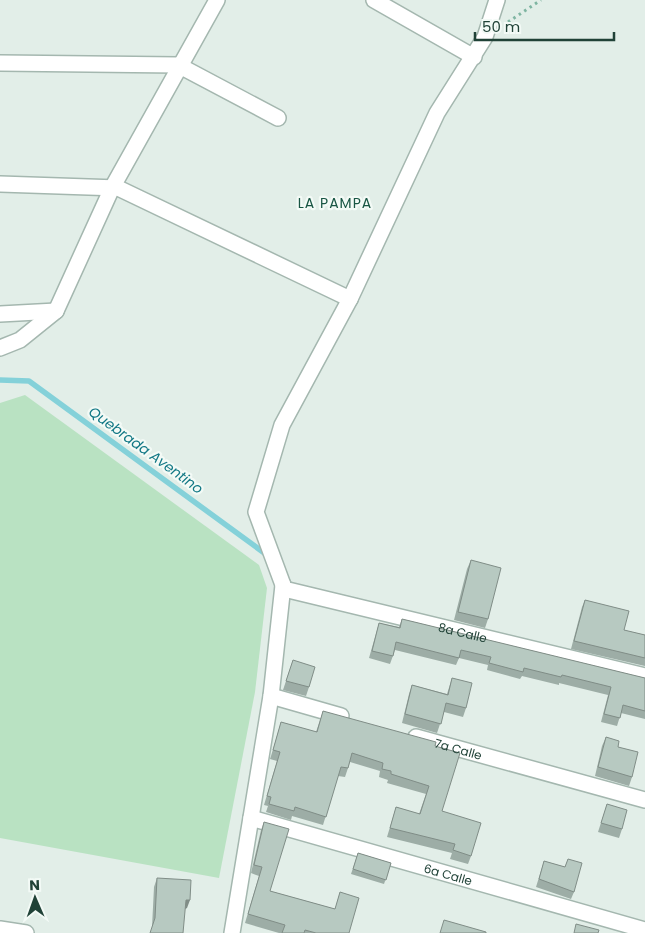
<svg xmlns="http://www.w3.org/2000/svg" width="645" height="933" font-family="Poppins,sans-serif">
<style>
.green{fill:#b9e2c2}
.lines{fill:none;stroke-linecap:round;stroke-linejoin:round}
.stream{stroke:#84d1d9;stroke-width:5.5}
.street-casing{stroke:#a4b7af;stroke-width:18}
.path{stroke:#7fb5a2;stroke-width:3;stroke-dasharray:2.5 4;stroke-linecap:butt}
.street{stroke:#fff;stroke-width:15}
.wall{fill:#9dada6}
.shaded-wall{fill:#808d87}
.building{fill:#b7c9c1;stroke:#808d87}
.labels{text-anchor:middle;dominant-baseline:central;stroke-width:4.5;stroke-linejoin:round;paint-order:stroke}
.street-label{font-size:12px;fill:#204237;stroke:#f3faf6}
.neighbourhood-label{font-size:14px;letter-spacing:1px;fill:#195644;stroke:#f3faf6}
.water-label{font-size:14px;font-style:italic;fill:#127885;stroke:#f3faf6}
</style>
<rect width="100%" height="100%" fill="#e2eee8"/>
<!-- green -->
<path class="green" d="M 25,395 L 259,565 L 267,588 L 255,692 L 219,878 L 0,838 L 0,403 Z"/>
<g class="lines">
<!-- stream -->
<path class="stream" d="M 0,380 L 29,381 L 267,555"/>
<!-- street casing -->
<g class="street-casing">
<g id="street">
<path d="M 374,0 L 474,57"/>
<path d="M 0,63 L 178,65 L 278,118"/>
<path d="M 0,184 L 118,188 L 350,299"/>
<path d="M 0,314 L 56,311"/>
<path d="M 0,348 L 20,340 L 56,311 L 112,188 L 217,0"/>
<path id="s1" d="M 283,585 L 284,589 L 645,676"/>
<path d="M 271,696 L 341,716"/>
<path id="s2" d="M 416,737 L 645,800"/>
<path id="s3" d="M 251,818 L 645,930"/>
<path d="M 0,929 L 26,933"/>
<path d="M 232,933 L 271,696 L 283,585 L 256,512 L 282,425 L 350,299 L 437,113 L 485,37 L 497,0"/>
</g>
</g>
<!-- path -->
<path class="path" d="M 508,22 L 541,0"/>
<!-- street -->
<use href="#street" class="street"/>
</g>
<!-- wall -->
<path class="wall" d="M 471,560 L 488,619 L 485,628 L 454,620 L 467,569 Z
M 585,600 L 624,630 L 645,635 L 645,666 L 571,649 L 582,607 Z
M 402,619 L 645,678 L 645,719 L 621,713 L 617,726 L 601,722 L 608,695 L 559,683 L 559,685 L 522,676 L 520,679 L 487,670 L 488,665 L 459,658 L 456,665 L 395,650 L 390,664 L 369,658 L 379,623 L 399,627 Z
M 293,660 L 309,687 L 306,696 L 283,690 Z
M 452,678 L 466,708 L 463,717 L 444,712 L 437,733 L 402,723 L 409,694 L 412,685 L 447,694 Z
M 323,711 L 435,746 L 442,811 L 471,856 L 468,864 L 450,859 L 452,853 L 387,837 L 396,807 L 419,814 L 426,794 L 387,783 L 388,780 L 379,777 L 380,771 L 350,762 L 345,777 L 338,776 L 323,825 L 292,816 L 291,820 L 266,812 L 268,806 L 264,805 L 277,761 L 270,759 L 271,756 L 281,722 L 316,732 Z
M 606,737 L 618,747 L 632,777 L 629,786 L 595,776 L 602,746 Z
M 607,804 L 622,829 L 619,838 L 598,832 Z
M 264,822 L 270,891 L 335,909 L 340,892 L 349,933 L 279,933 L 245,923 L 259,876 L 251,873 L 261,830 Z
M 358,853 L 391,863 L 384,884 L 351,874 Z
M 568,859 L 574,892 L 571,899 L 536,887 L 544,861 L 565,867 Z
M 157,878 L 187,908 L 152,927 L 154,887 Z"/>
<!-- shaded-wall -->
<path class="shaded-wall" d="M 186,900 L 190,900 L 187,908 L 183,909 Z"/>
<!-- building -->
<path class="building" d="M 471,560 L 501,568 L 488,619 L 458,612 Z
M 585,600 L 629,611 L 624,630 L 645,635 L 645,658 L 574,641 Z
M 402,619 L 645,678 L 645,711 L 623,705 L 620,718 L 604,714 L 611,687 L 562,675 L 561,677 L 524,668 L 523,672 L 489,663 L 491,657 L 461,650 L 459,658 L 396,642 L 393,656 L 372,651 L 379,623 L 400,628 Z
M 293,660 L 315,667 L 309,687 L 286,681 Z
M 452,678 L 472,683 L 466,708 L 446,703 L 441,724 L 405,714 L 412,685 L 448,695 Z
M 323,711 L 436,742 L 435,746 L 460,753 L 442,811 L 481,823 L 471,856 L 453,850 L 455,844 L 390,828 L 396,807 L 420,814 L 429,786 L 391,774 L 391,771 L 382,769 L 383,763 L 352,753 L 348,768 L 341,767 L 326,817 L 295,807 L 294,811 L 269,804 L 271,797 L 267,796 L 280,752 L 273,750 L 281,722 L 317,732 Z
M 606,737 L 619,741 L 618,747 L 638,752 L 632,777 L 598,767 Z
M 607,804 L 627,810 L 622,829 L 601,823 Z
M 264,822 L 289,829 L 270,891 L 335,909 L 340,892 L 359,898 L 349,933 L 316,933 L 305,930 L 304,933 L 282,933 L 285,925 L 248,914 L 262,867 L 254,865 Z
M 358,853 L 391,863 L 386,880 L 353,869 Z
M 568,859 L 582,863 L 574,892 L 539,879 L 544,861 L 565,867 Z
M 157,878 L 191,880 L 190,900 L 186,900 L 183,933 L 150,933 L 155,918 Z
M 444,920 L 486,932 L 486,933 L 440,933 Z
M 576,924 L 599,930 L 598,933 L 574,933 Z"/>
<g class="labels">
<!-- street labels -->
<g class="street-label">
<text stroke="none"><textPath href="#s1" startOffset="188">8a Calle</textPath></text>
<text stroke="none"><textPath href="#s2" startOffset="44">7a Calle</textPath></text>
<text stroke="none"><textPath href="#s3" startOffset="205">6a Calle</textPath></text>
</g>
<!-- neighbourhood labels -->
<g class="neighbourhood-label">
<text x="335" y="203">LA PAMPA</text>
</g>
<!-- water labels -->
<g class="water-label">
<text transform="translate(146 450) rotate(36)">Quebrada Aventino</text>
</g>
</g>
<!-- north arrow -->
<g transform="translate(35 898) rotate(358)" stroke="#f3faf6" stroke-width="4" paint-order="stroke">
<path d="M0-4L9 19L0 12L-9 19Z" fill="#204237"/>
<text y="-8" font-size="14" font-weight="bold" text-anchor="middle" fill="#204237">N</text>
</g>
<!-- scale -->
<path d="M475 32v8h139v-8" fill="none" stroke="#204237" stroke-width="2.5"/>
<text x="482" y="32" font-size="15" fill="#204237" stroke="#f3faf6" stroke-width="4" paint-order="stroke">50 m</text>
</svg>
